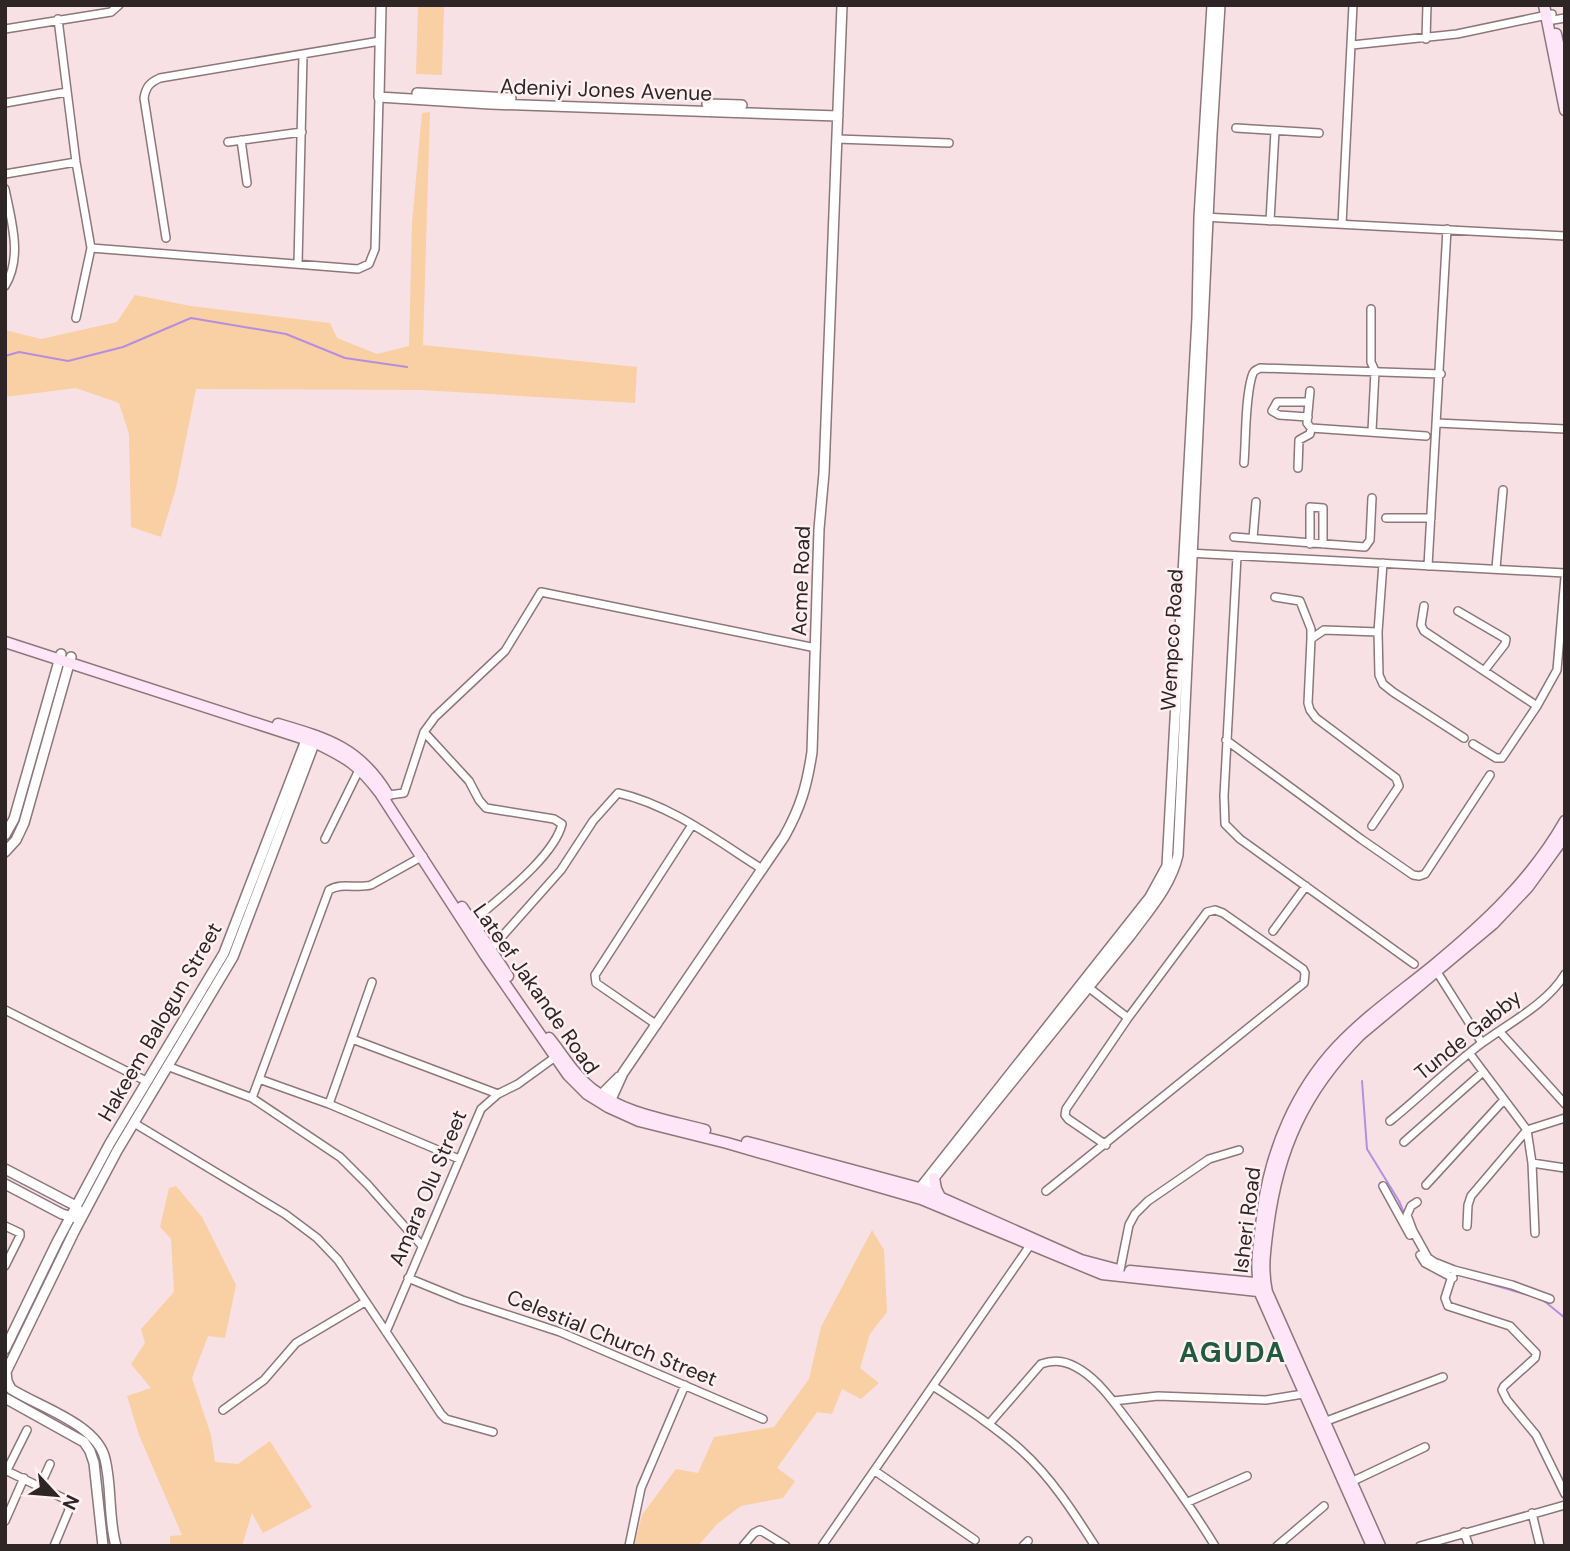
<svg xmlns="http://www.w3.org/2000/svg" width="1570" height="1551" font-family="'DM Sans',sans-serif">
<style>
.green{fill:#f9cfa4}
.lines{fill:none;stroke-linecap:round;stroke-linejoin:round}
.stream{stroke:#b58ee0;stroke-width:2}
.minor-casing{stroke:#8c777a;stroke-width:10}
.tertiary-casing{stroke:#8c777a;stroke-width:12}
.secondary-casing{stroke:#8c777a;stroke-width:13}
.minor{stroke:#fff;stroke-width:7}
.tertiary{stroke:#fff;stroke-width:9}
.secondary{stroke:#fde6f7;stroke-width:10}
.labels{text-anchor:middle;dominant-baseline:central;stroke-width:5;stroke-linejoin:round;paint-order:stroke}
.street-label{font-size:21px;fill:#2e2527;stroke:#fff0f3}
.district-label{font-size:28px;font-weight:bold;letter-spacing:2px;fill:#1f5c3f;stroke:#fff0f3}
</style>
<rect width="100%" height="100%" fill="#f8e1e4"/>
<!-- green -->
<path class="green" d="M 418,5 L 444,5 L 442,75 L 416,74 Z
M 430,112 L 423,345 L 637,367 L 635,403 L 422,390 L 196,389 L 176,488 L 161,537 L 131,527 L 129,434 L 119,403 L 76,388 L 5,397 L 5,330 L 41,339 L 117,322 L 135,295 L 191,306 L 330,323 L 337,338 L 377,354 L 409,346 L 412,223 L 422,113 Z
M 176,1186 L 202,1217 L 236,1285 L 225,1338 L 208,1336 L 192,1378 L 211,1435 L 215,1462 L 238,1464 L 270,1441 L 312,1507 L 263,1533 L 252,1513 L 242,1546 L 170,1546 L 170,1536 L 182,1535 L 139,1435 L 127,1396 L 151,1388 L 131,1364 L 145,1343 L 141,1329 L 174,1292 L 171,1239 L 160,1227 L 169,1188 Z
M 872,1230 L 884,1250 L 887,1312 L 870,1334 L 860,1368 L 879,1383 L 861,1399 L 842,1389 L 832,1414 L 817,1412 L 777,1468 L 795,1481 L 783,1498 L 741,1506 L 717,1524 L 698,1546 L 634,1546 L 642,1515 L 676,1469 L 698,1473 L 714,1437 L 774,1427 L 809,1379 L 821,1327 Z"/>
<g class="lines">
<!-- stream -->
<path class="stream" d="M 5,356 L 19,352 L 68,361 L 123,347 L 191,318 L 286,334 L 345,358 L 407,367
M 1362,1081 L 1367,1149 L 1399,1201 L 1404,1213
M 1456,1274 L 1528,1295
M 1543,1300 L 1565,1318"/>
<!-- minor casing -->
<g class="minor-casing">
<path id="minor" d="M 58,19 L 76,162 L 91,248 L 76,318
M 1547,21 L 1565,18
M 5,29 L 111,12 L 119,5
M 1426,39 L 1427,5
M 1352,45 L 1457,34 L 1552,14
M 5,103 L 67,92
M 1236,128 L 1319,133
M 837,139 L 949,143
M 241,140 L 247,183
M 228,142 L 302,132
M 5,174 L 76,162
M 5,189 C 11,220 23,257 5,286
M 1203,217 L 1565,236
M 1270,221 L 1275,131
M 1342,224 L 1353,5
M 166,238 L 144,98 C 146,87 149,83 160,78 L 380,41
M 91,248 L 358,269 L 369,264 L 375,249 L 379,97
M 298,264 L 303,55
M 1371,309 L 1371,362 L 1375,371 L 1372,431
M 1310,391 L 1307,423 L 1311,428 L 1426,436
M 1308,417 L 1279,415 L 1272,411 L 1277,402 L 1309,402
M 1437,423 L 1565,429
M 1244,463 C 1246,438 1245,399 1252,376 C 1254,370 1255,371 1260,368 L 1441,374
M 1298,468 L 1299,440 L 1310,434 L 1311,428
M 1386,518 L 1431,518
M 1234,537 L 1365,547 L 1370,540 L 1372,498
M 1253,538 L 1256,502
M 1310,544 L 1310,507 L 1323,508 L 1323,544
M 1188,553 L 1565,573
M 1237,556 L 1224,796 L 1225,824 L 1240,839 L 1414,964
M 1383,563 L 1378,632 L 1379,675 L 1383,684 L 1393,692 L 1464,738
M 1428,566 L 1447,229
M 1496,568 L 1503,490
M 1275,597 L 1300,601 L 1311,629 L 1311,639
M 1424,606 L 1421,625 L 1424,631 L 1537,706
M 1458,611 L 1506,639 L 1505,644 L 1484,671
M 424,732 L 469,781 L 479,800 L 486,808 L 554,819 L 562,824 C 554,857 498,899 472,922
M 1226,740 L 1361,839 L 1413,875 L 1419,876 L 1425,874 L 1490,775
M 1473,744 L 1496,758 L 1502,758 L 1537,706 L 1557,670 L 1565,577
M 389,795 L 404,793 L 424,732 L 435,717 L 505,651 L 541,592 L 816,648
M 1372,826 L 1399,786 L 1396,778 L 1316,718 L 1310,710 L 1308,703 L 1311,639 L 1324,630 L 1378,632
M 325,839 L 360,768
M 1273,931 L 1306,886
M 490,950 L 561,870 L 593,821 L 618,793 C 671,805 716,840 762,869
M 1437,972 L 1482,1043
M 1088,987 L 1128,1018
M 5,1010 L 146,1081
M 657,1025 L 596,983 L 595,975 L 692,825
M 1500,1032 L 1565,1104
M 352,1039 L 498,1094
M 1470,1054 L 1527,1130 L 1532,1163 L 1535,1233
M 167,1066 L 252,1098 L 340,1157 L 368,1185 L 422,1246
M 259,1079 L 329,1104 L 459,1159
M 252,1098 L 329,890 C 342,882 357,889 371,885 L 423,856
M 329,1104 L 372,982
M 1390,1121 C 1421,1096 1450,1067 1482,1043 C 1509,1023 1547,1004 1565,974
M 134,1123 L 285,1214 L 317,1238 L 338,1260 L 441,1414 L 446,1419 L 493,1432
M 1404,1142 L 1483,1072
M 1532,1163 L 1565,1168
M 1426,1185 L 1503,1101
M 1383,1186 L 1410,1235
M 1046,1191 L 1304,983 L 1305,973 L 1303,969 L 1223,913 L 1215,910 L 1207,912 L 1128,1018 L 1066,1109 L 1065,1115 L 1068,1119 L 1106,1145
M 1417,1202 L 1411,1206 L 1407,1215 L 1413,1231 L 1428,1258 L 1434,1262 L 1454,1270 L 1512,1285 L 1550,1299
M 5,1226 L 20,1233 L 20,1236 L 5,1266
M 1467,1226 L 1468,1205 L 1471,1196 L 1527,1130 L 1565,1118
M 1420,1255 L 1425,1263 L 1453,1278
M 1120,1270 L 1129,1225 L 1135,1214 L 1148,1201 L 1209,1159 L 1239,1150
M 1454,1270 L 1445,1298 L 1448,1306 L 1510,1326 L 1536,1353 L 1535,1358 L 1504,1386 L 1502,1390 L 1507,1400 L 1536,1435 L 1565,1494
M 408,1278 L 462,1300 L 560,1332 L 763,1419
M 386,1332 L 481,1109 L 498,1094 L 518,1084 L 558,1055
M 933,1386 C 963,1406 994,1426 1021,1450 C 1051,1477 1074,1513 1095,1546
M 1113,1401 L 1158,1396 L 1266,1400 L 1303,1394
M 223,1410 L 264,1380 L 296,1343 L 365,1302
M 1324,1422 L 1443,1377
M 989,1424 L 1041,1364 C 1056,1359 1067,1361 1081,1370 C 1103,1384 1119,1410 1135,1430 C 1163,1468 1190,1505 1215,1546
M 5,1470 L 67,1500 L 69,1510 L 54,1546
M 7,1470 L 27,1430
M 875,1471 L 975,1540
M 1351,1482 L 1425,1447
M 40,1486 L 50,1464
M 1188,1502 L 1247,1476
M 1532,1513 L 1540,1546
M 5,1521 L 24,1478
M 1464,1532 L 1469,1546
M 629,1546 L 641,1488 L 685,1385
M 743,1546 L 754,1533 L 760,1530 L 786,1546
M 822,1546 L 1033,1241
M 1023,1546 L 1028,1541
M 1277,1546 L 1324,1506
M 1420,1546 L 1565,1505"/>
</g>
<!-- tertiary casing -->
<g class="tertiary-casing">
<path id="tertiary" d="M 381,5 L 379,97 L 490,104 L 838,116
M 417,93 L 511,98
M 707,104 L 742,105
M 5,835 L 14,819 L 61,654
M 5,852 L 16,840 L 24,823 L 71,657
M 597,1099 L 619,1077
M 608,1106 L 623,1073 L 784,837 C 801,807 807,785 812,752 L 819,529 L 824,473 L 842,5
M 5,1169 L 76,1206 L 78,1210
M 5,1184 L 62,1214 L 76,1218
M 917,1192 L 1150,897 L 1167,866 L 1197,318 L 1199,217 L 1212,5
M 924,1195 L 934,1178 L 1130,936 C 1149,910 1171,886 1178,855 L 1212,134 L 1220,5
M 5,1349 L 57,1242 L 110,1143 L 224,953 L 308,735
M 5,1398 L 84,1442 L 90,1451 L 94,1463 L 103,1546
M 116,1546 C 108,1518 112,1487 105,1459 C 97,1424 39,1407 11,1389 L 7,1381 L 6,1372 L 74,1232 L 117,1151 L 233,957 L 317,736"/>
</g>
<!-- secondary casing -->
<g class="secondary-casing">
<path id="secondary" d="M 1544,5 L 1565,110
M 1556,34 L 1565,74
M 5,642 L 314,742 C 347,758 358,764 380,793 L 485,955 L 568,1075 L 587,1094 L 608,1107 L 639,1121 L 727,1143 L 921,1199 L 1102,1274 L 1267,1292
M 278,724 C 329,739 360,748 388,795
M 462,907 L 508,976
M 549,1038 C 563,1055 574,1075 592,1089 C 624,1114 667,1120 705,1130
M 747,1142 L 919,1188 L 1081,1260 L 1115,1269
M 934,1178 L 936,1189 L 940,1197
M 1130,1271 L 1265,1284
M 1372,1546 L 1260,1293 C 1254,1264 1260,1237 1263,1209 C 1271,1150 1296,1091 1337,1047 C 1366,1016 1401,992 1434,965 C 1485,923 1532,879 1565,821
M 1380,1546 L 1267,1292 C 1262,1270 1265,1250 1268,1227 C 1278,1149 1304,1092 1360,1035 L 1493,924 L 1528,887 L 1565,836"/>
</g>
<!-- minor -->
<use href="#minor" class="minor"/>
<!-- tertiary -->
<use href="#tertiary" class="tertiary"/>
<!-- secondary -->
<use href="#secondary" class="secondary"/>
</g>
<g class="labels">
<!-- street labels -->
<g class="street-label">
<text transform="translate(606 90) rotate(2)">Adeniyi Jones Avenue</text>
<text transform="translate(801 581) rotate(-88)">Acme Road</text>
<text transform="translate(1172 640) rotate(-87)">Wempco Road</text>
<text transform="translate(536 989) rotate(55)">Lateef Jakande Road</text>
<text transform="translate(160 1022) rotate(-60)">Hakeem Balogun Street</text>
<text transform="translate(1468 1035) rotate(-39)">Tunde Gabby</text>
<text transform="translate(428 1188) rotate(-67)">Amara Olu Street</text>
<text transform="translate(1247 1220) rotate(-83)">Isheri Road</text>
<text transform="translate(612 1338) rotate(22)">Celestial Church Street</text>
</g>
<!-- district labels -->
<g class="district-label">
<text x="1233" y="1352">AGUDA</text>
</g>
</g>
<!-- border -->
<rect width="1570" height="1551" fill="none" stroke="#2e2527" stroke-width="14"/>
<!-- north arrow -->
<g transform="translate(56 1495) rotate(116)" stroke="#fff0f3" stroke-width="5" paint-order="stroke">
<path d="M0-5L12 26L0 18L-12 26Z" fill="#2e2527"/>
<text y="-10" font-size="19" font-weight="bold" text-anchor="middle" fill="#2e2527">N</text>
</g>
</svg>
